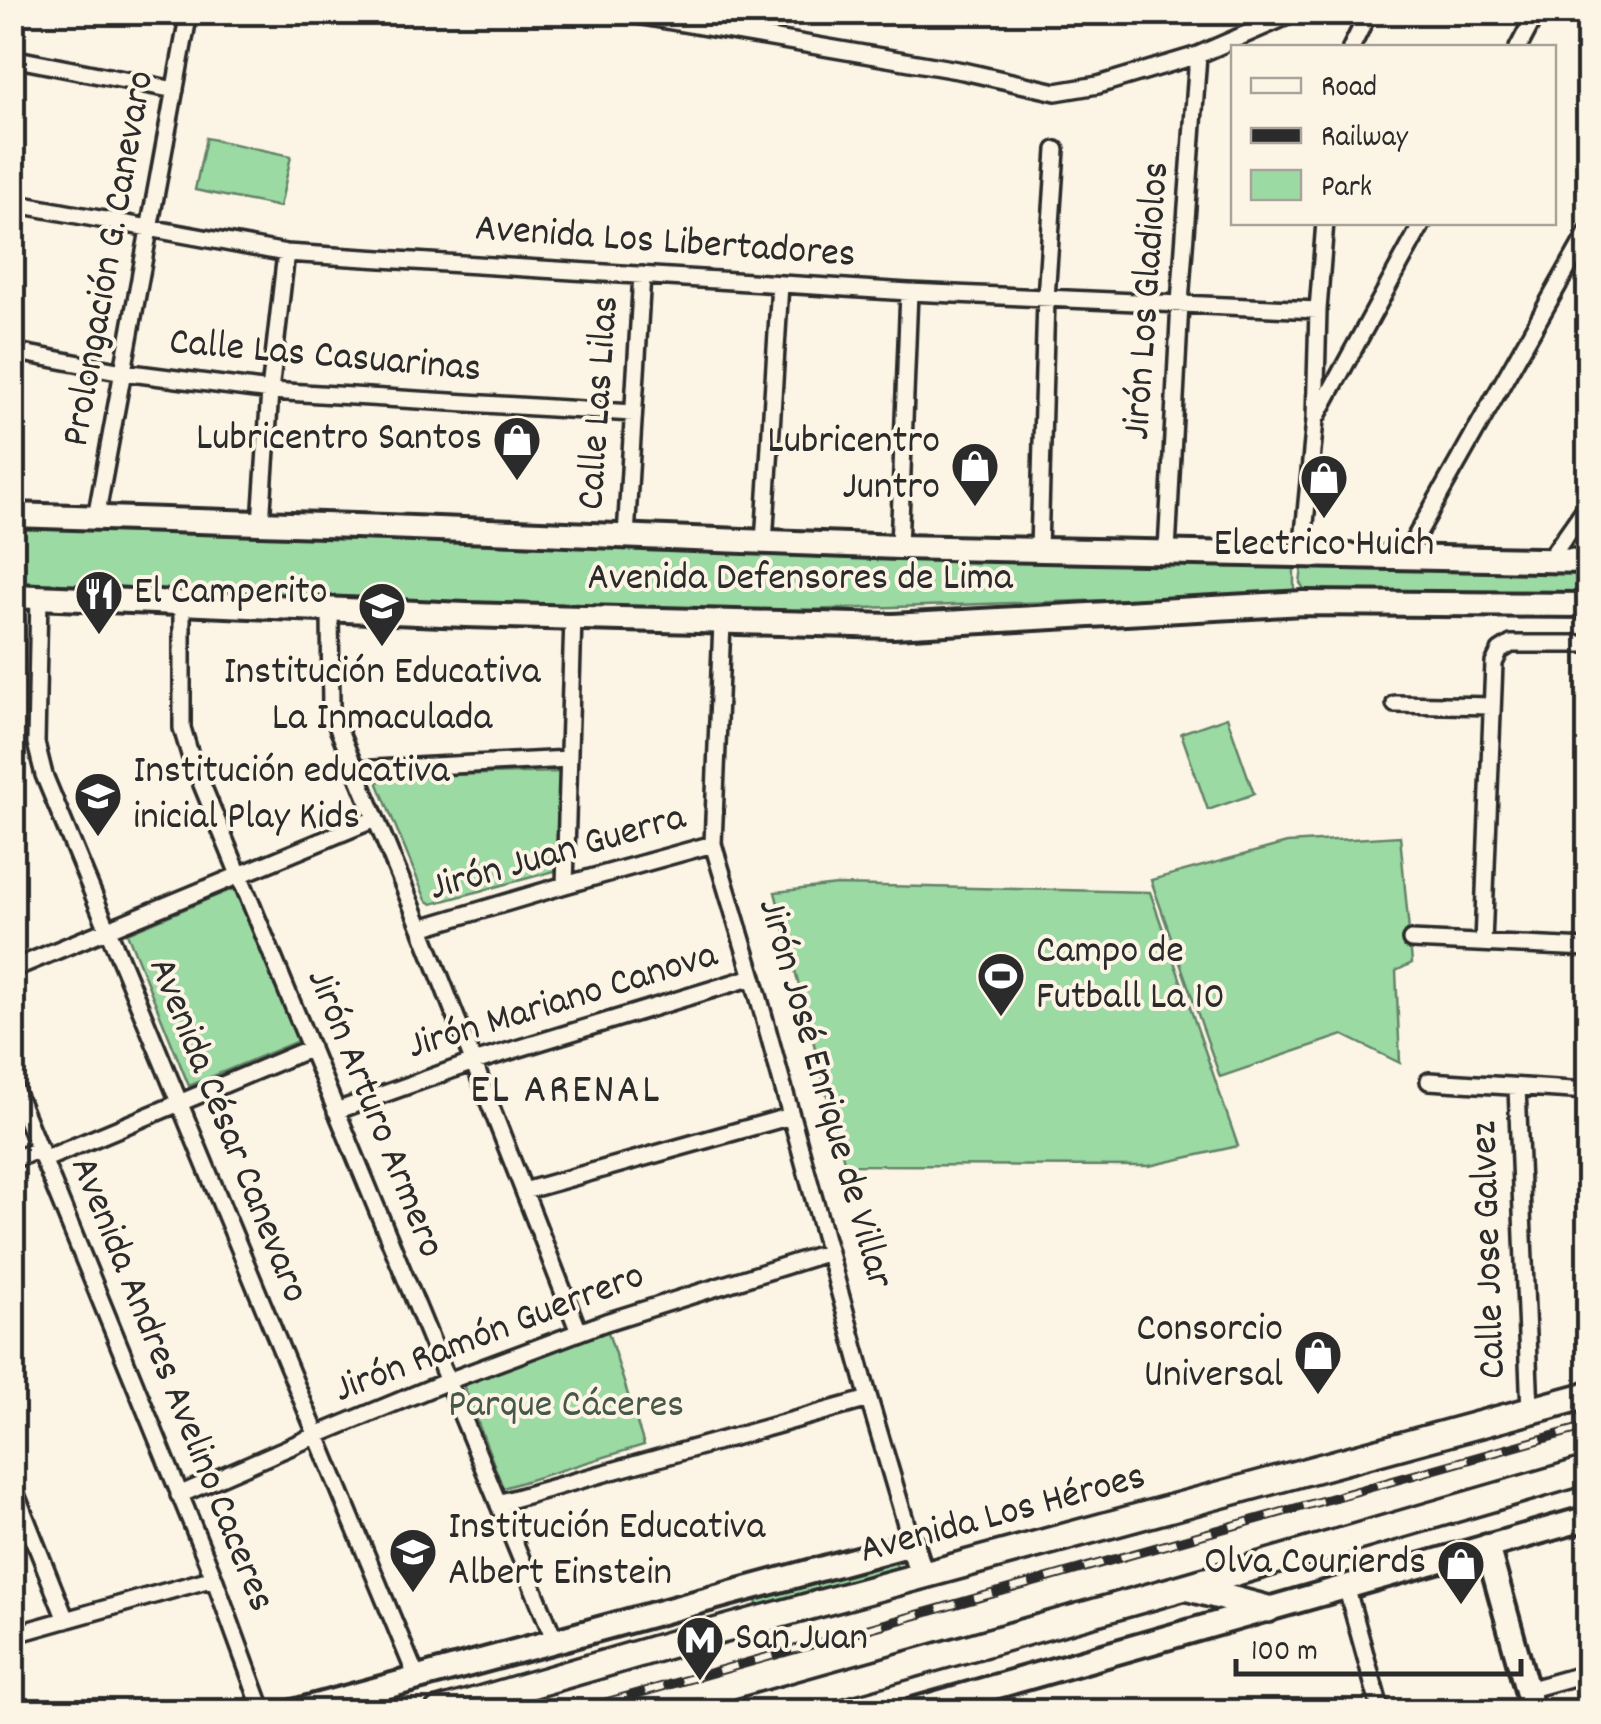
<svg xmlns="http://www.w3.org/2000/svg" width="1601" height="1724" font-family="Dekko,sans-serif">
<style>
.green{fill:#9bdaa3;stroke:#638267;stroke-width:2.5}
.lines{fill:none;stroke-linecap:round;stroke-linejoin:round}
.street-casing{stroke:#2b2b2b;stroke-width:22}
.secondary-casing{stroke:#2b2b2b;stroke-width:30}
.primary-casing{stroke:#2b2b2b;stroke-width:32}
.street{stroke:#fcf5e5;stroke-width:15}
.secondary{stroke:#fcf5e5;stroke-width:22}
.primary{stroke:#fcf5e5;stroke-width:25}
.rail-casing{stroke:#2b2b2b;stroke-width:10}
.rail{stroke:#fcf5e5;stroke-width:6;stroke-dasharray:19;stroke-linecap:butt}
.labels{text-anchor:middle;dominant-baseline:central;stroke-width:8;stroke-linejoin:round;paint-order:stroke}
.street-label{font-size:40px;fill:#2b2b2b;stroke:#fcf5e5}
.poi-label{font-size:40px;fill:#2b2b2b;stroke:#fcf5e5;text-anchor:start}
.park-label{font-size:40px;fill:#475749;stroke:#fcf5e5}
.neighbourhood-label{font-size:42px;letter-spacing:2.5px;fill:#2b2b2b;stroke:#fcf5e5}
</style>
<rect width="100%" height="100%" fill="#fcf5e5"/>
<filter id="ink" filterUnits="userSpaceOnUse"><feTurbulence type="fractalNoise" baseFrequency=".01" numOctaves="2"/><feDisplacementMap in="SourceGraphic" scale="20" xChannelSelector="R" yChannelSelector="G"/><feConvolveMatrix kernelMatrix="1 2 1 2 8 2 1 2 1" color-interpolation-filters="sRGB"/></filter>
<g filter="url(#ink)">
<!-- green -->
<path class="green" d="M 206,138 L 291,156 L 280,207 L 195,190 Z
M 13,524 L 1294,563 L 1294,594 L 740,612 L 545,606 L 13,582 Z
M 1306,565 L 1588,569 L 1588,592 L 1311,590 L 1304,589 L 1300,583 L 1302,568 Z
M 1227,717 L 1254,794 L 1208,810 L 1181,733 Z
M 560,772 L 558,870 L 432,904 L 426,900 L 378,784 L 380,777 Z
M 1400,836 L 1412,963 L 1396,971 L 1400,1063 L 1343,1035 L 1220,1077 L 1151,880 L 1287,843 Z
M 837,885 L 1150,892 L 1238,1146 L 1149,1166 L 845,1165 L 775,892 Z
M 235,888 L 298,1041 L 189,1086 L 127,933 Z
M 607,1329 L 644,1445 L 503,1488 L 463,1384 Z
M 895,1558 L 898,1573 L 758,1610 L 755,1595 Z"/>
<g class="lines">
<!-- street casing -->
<g class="street-casing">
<path id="street" d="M 619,12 L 963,71 L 1056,92 L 1098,85 L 1198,55 L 1297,12
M 1351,48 L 1369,12
M 1518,48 L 1537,12
M 12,58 L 175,90
M 12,203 L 286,253 L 909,292 L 1318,310
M 12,351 L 123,372 L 270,391 L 633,413
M 1317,416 L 1423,222
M 96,518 L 189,12
M 261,523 L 270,391 L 286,253
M 626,536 L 642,275
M 764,543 L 780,284
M 899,547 L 909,292
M 1039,550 L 1046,298 L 1056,150
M 1167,551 L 1180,303 L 1198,55
M 1302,554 L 1315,420 L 1318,310 L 1325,222
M 1405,556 L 1588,232
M 1548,561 L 1588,504
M 39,596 L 36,743 L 44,775 L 417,1678
M 182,602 L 182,728 L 191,758 L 555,1641
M 330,609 L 331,711 L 421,928 L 579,1332
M 722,623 L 713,844 L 753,977 L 869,1399 L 912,1544
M 1395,704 L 1492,706
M 355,770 L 569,759
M 565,885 L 573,618
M 421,928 L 565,885 L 713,844
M 1411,940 L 1588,948
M 1483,943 L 1494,663 L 1500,651 L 1511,644 L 1588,644
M 12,969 L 375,819
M 1429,1081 L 1588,1091
M 12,1083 L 214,1578 L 263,1712
M 1517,1087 L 1530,1411
M 336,1111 L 474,1062 L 753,977
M 45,1159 L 311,1048
M 12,1160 L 40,1149
M 524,1191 L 791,1116
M 12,1484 L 66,1620
M 179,1495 L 317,1435 L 448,1381 L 606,1322 L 829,1252
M 498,1503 L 869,1399
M 1346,1586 L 1381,1712
M 12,1635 L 214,1578
M 1527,1690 L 1588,1673"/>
</g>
<!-- secondary casing -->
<g class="secondary-casing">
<path id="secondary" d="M 12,515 L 387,527 L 899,547 L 1588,561
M 12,596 L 466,615 L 893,626 L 1303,603 L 1588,605
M 1487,1546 L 1533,1712
M 293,1712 L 912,1544 L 922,1576
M 906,1712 L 1588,1518"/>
</g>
<!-- primary casing -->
<g class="primary-casing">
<path id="primary" d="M 1185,1587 L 1268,1609
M 438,1712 L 696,1637 L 1588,1395
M 741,1712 L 1185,1587 L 1588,1470"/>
</g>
<!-- street -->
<use href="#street" class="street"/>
<!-- secondary -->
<use href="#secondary" class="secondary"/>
<!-- primary -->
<use href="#primary" class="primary"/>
<!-- rail casing -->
<g class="rail-casing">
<path id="rail" d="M 572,1712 L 1588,1426"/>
</g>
<!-- rail -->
<use href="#rail" class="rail"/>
</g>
</g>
<!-- icons -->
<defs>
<g id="shop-pin" transform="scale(2.5)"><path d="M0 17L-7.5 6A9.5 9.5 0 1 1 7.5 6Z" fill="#2b2b2b" stroke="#fcf5e5"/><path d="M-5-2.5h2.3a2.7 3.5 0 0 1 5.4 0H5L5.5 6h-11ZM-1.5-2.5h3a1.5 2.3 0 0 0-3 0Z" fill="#fff"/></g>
<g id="restaurant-pin" transform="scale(2.5)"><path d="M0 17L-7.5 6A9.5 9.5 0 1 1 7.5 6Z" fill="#2b2b2b" stroke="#fcf5e5"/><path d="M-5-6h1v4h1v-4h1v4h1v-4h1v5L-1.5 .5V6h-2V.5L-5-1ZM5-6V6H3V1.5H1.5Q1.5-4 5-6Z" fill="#fff"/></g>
<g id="school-pin" transform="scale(2.5)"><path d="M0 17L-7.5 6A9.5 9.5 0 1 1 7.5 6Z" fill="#2b2b2b" stroke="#fcf5e5"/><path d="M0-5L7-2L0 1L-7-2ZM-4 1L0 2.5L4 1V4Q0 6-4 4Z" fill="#fff"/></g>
<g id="stadium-pin" transform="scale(2.5)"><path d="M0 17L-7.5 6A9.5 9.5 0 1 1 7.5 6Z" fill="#2b2b2b" stroke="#fcf5e5"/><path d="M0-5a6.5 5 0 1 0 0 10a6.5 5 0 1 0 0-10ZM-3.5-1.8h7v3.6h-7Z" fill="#fff"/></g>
<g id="metro-pin" transform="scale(2.5)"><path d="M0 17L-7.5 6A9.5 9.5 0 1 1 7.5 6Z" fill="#2b2b2b" stroke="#fcf5e5"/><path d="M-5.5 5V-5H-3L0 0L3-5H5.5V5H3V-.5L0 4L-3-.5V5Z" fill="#fff"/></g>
</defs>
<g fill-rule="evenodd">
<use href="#shop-pin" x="517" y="440"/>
<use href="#shop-pin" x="975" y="466"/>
<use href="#shop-pin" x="1324" y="478"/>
<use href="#restaurant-pin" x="99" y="594"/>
<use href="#school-pin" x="382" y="606"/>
<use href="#school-pin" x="98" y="796"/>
<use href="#stadium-pin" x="1001" y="976"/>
<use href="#shop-pin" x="1318" y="1354"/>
<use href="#school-pin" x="413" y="1552"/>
<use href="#shop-pin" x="1461" y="1564"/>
<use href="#metro-pin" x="700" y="1640"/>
</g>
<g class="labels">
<!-- street labels -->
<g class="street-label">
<text transform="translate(665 244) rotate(4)">Avenida Los Libertadores</text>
<text transform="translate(111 259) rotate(-80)">Prolongación G. Canevaro</text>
<text transform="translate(1149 301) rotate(-86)">Jirón Los Gladiolos</text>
<text transform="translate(325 358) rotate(5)">Calle Las Casuarinas</text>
<text transform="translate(601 403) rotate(-86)">Calle Las Lilas</text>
<text x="800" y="580">Avenida Defensores de Lima</text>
<text transform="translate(558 855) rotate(-16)">Jirón Juan Guerra</text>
<text transform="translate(563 1003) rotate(-17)">Jirón Mariano Canova</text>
<text transform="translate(823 1094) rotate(74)">Jirón José Enrique de Villar</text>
<text transform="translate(373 1114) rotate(68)">Jirón Arturo Armero</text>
<text transform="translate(226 1131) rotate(68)">Avenida César Canevaro</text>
<text transform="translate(1491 1250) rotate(-92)">Calle Jose Galvez</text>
<text transform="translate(490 1335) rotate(-21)">Jirón Ramón Guerrero</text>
<text transform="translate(170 1385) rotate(68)">Avenida Andres Avelino Caceres</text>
<text transform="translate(1003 1516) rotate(-15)">Avenida Los Héroes</text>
</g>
<!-- poi labels -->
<g class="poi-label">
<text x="482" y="440" text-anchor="end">Lubricentro Santos</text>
<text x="940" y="443" text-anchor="end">Lubricentro<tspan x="940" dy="46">Juntro</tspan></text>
<text x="1324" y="546" text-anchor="middle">Electrico Huich</text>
<text x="134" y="594">El Camperito</text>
<text x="382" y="674" text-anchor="middle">Institución Educativa<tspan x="382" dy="46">La Inmaculada</tspan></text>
<text x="133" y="773">Institución educativa<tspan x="133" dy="46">inicial Play Kids</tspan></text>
<text x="1036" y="953">Campo de<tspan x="1036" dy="46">Futball La 10</tspan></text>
<text x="1283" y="1331" text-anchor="end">Consorcio<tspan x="1283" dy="46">Universal</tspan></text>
<text x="448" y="1529">Institución Educativa<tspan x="448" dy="46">Albert Einstein</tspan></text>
<text x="1426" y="1564" text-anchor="end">Olva Courierds</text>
<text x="735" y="1640">San Juan</text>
</g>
<!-- park labels -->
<g class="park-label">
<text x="566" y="1407">Parque Cáceres</text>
</g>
<!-- neighbourhood labels -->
<g class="neighbourhood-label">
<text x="566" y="1093">EL ARENAL</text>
</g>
</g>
<!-- margin -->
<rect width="1601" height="1724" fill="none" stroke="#fcf5e5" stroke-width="50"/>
<rect x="25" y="25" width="1551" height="1674" fill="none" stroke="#2b2b2b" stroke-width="4" filter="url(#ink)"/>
<!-- legend -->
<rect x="1231" y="45" width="325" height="180" fill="#fcf5e5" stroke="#a8a49b" stroke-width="2.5"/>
<rect x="1251" y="78" width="50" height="15" fill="#fcf5e5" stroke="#a8a49b" stroke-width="2.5"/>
<text x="1321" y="95" font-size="30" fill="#2b2b2b">Road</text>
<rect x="1251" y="128" width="50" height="15" fill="#2b2b2b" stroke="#a8a49b" stroke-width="2.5"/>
<text x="1321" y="145" font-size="30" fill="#2b2b2b">Railway</text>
<rect x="1251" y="170" width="50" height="30" fill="#9bdaa3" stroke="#a8a49b" stroke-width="2.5"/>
<text x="1321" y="195" font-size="30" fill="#2b2b2b">Park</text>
<!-- scale -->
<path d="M1236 1659v15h285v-15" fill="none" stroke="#2b2b2b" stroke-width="5"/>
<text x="1251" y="1659" font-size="30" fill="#2b2b2b" stroke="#fcf5e5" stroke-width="8" paint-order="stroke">100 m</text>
</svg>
